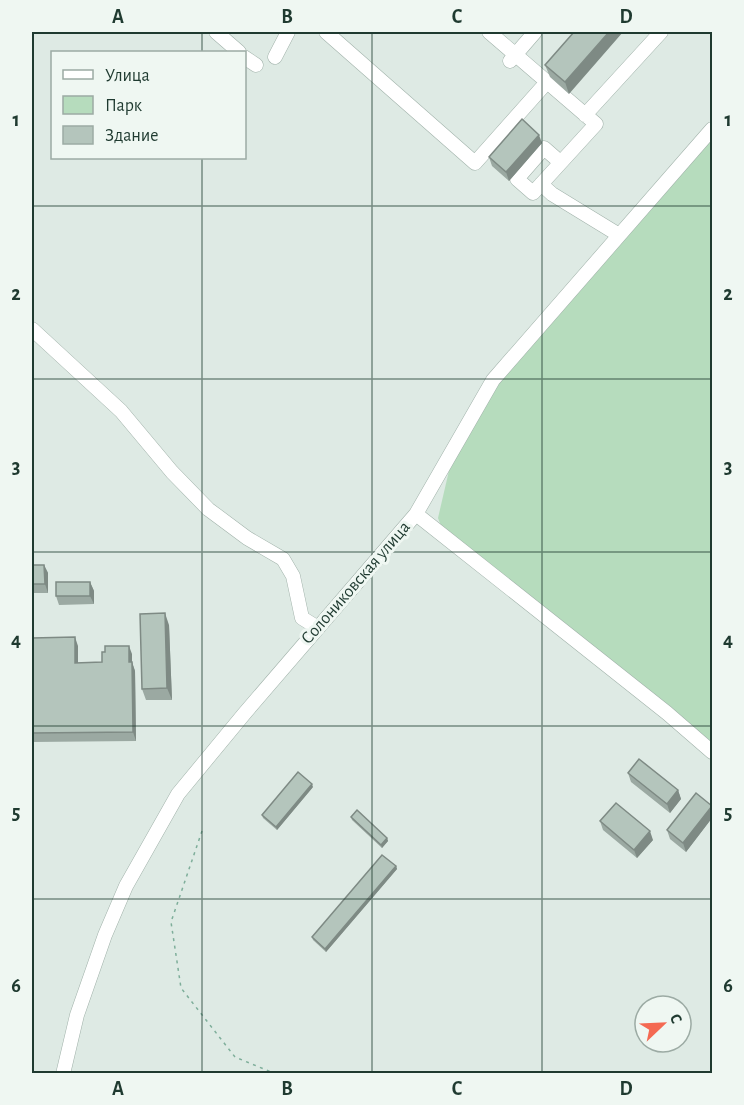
<svg xmlns="http://www.w3.org/2000/svg" width="744" height="1105" font-family="'Alegreya Sans',sans-serif">
<style>
.green{fill:#b6dcbd}
.lines{fill:none;stroke-linecap:round;stroke-linejoin:round}
.minor-casing{stroke:#a1b2aa;stroke-width:15}
.path{stroke:#7eae9a;stroke-width:1.5;stroke-dasharray:3 4.5;stroke-linecap:butt}
.minor{stroke:#fff;stroke-width:14}
.wall{fill:#9ba9a2}
.shaded-wall{fill:#7e8a84}
.building{fill:#b4c5bc;stroke:#7e8a84;stroke-width:1.5}
.grid{fill:none;stroke:#1f3a30;stroke-width:1.5;stroke-opacity:0.55}
.labels{text-anchor:middle;dominant-baseline:central;stroke-width:6;stroke-linejoin:round;paint-order:stroke}
.street-label{font-size:18px;fill:#1f3a30;stroke:#eff7f2}
.neatline{fill:none;stroke:#1f3a30;stroke-width:2}
.grid-label{font-size:20px;text-anchor:middle;font-weight:bold;fill:#1f3a30}
</style>
<rect width="100%" height="100%" fill="#deeae4"/>
<!-- green -->
<path class="green" d="M 712,137 L 712,744 L 441,526 L 438,518 L 451,462 L 497,384 Z"/>
<g class="lines">
<!-- minor casing -->
<g class="minor-casing">
<path id="minor" d="M 216,32 L 239,52
M 326,32 L 475,163 L 547,82
M 489,32 L 596,124 L 533,193 L 517,179 L 544,148 L 560,162
M 244,57 L 256,65
M 275,57 L 288,32
M 510,61 L 535,32
M 585,115 L 661,32
M 541,184 L 552,194 L 619,235
M 32,329 L 121,411 L 172,472 L 208,509 L 247,538 L 283,559 L 293,576 L 302,618 L 318,628
M 416,514 L 667,713 L 712,752
M 63,1074 L 77,1015 L 105,935 L 126,886 L 178,794 L 244,714 L 416,514 L 493,380 L 712,129"/>
</g>
<!-- path -->
<path class="path" d="M 202,831 L 171,922 L 181,988 L 235,1057 L 276,1074"/>
<!-- minor -->
<use href="#minor" class="minor"/>
</g>
<!-- wall -->
<path class="wall" d="M 574,32 L 569,94 L 550,77 L 545,65 Z
M 542,143 L 509,181 L 492,166 L 489,157 Z
M 32,565 L 44,565 L 48,573 L 48,593 L 32,593 Z
M 90,582 L 94,591 L 94,604 L 59,605 L 56,596 Z
M 169,625 L 172,700 L 146,700 L 142,689 Z
M 32,638 L 78,646 L 78,663 L 102,662 L 132,654 L 132,662 L 135,671 L 136,741 L 32,742 Z
M 628,773 L 678,790 L 681,799 L 670,813 L 631,782 Z
M 313,787 L 277,830 L 263,818 L 262,815 Z
M 712,806 L 712,818 L 686,852 L 670,839 L 667,830 Z
M 351,817 L 387,838 L 388,841 L 382,848 L 352,820 Z
M 600,821 L 653,840 L 637,858 L 603,830 Z
M 396,866 L 397,869 L 326,952 L 313,940 L 312,937 Z"/>
<!-- shaded-wall -->
<path class="shaded-wall" d="M 609,32 L 623,32 L 569,94 L 565,82 Z
M 539,135 L 542,143 L 509,181 L 506,172 Z
M 44,565 L 48,573 L 48,593 L 45,584 Z
M 90,582 L 94,591 L 94,604 L 90,596 Z
M 165,613 L 169,625 L 172,700 L 167,688 Z
M 75,637 L 78,646 L 78,671 L 75,663 Z
M 129,646 L 132,654 L 132,671 L 129,662 Z
M 132,662 L 135,671 L 136,741 L 133,732 Z
M 312,784 L 313,787 L 277,830 L 276,827 Z
M 678,790 L 681,799 L 670,813 L 667,804 Z
M 712,806 L 712,818 L 686,852 L 683,843 Z
M 650,831 L 653,840 L 637,858 L 634,850 Z
M 387,838 L 388,841 L 382,848 L 381,845 Z
M 396,866 L 397,869 L 326,952 L 325,949 Z"/>
<!-- building -->
<path class="building" d="M 574,32 L 609,32 L 565,82 L 545,65 Z
M 522,119 L 539,135 L 506,172 L 489,157 Z
M 32,565 L 44,565 L 45,584 L 32,584 Z
M 56,582 L 90,582 L 90,596 L 56,596 Z
M 165,613 L 167,688 L 142,689 L 140,614 Z
M 75,637 L 75,663 L 102,662 L 102,652 L 105,652 L 105,646 L 129,646 L 129,662 L 132,662 L 133,732 L 32,733 L 32,638 Z
M 639,759 L 678,790 L 667,804 L 628,773 Z
M 298,772 L 312,784 L 276,827 L 262,815 Z
M 696,793 L 712,806 L 683,843 L 667,830 Z
M 616,803 L 650,831 L 634,850 L 600,821 Z
M 357,810 L 387,838 L 381,845 L 351,817 Z
M 382,855 L 396,866 L 325,949 L 312,937 Z"/>
<!-- grid -->
<path class="grid" d="M 202,32 L 202,52M 372,32 L 372,1074M 542,32 L 542,1074M 202,158 L 202,1074M 32,206 L 712,206M 32,379 L 712,379M 32,552 L 712,552M 32,726 L 712,726M 32,899 L 712,899"/>
<g class="labels">
<!-- street labels -->
<g class="street-label">
<text transform="translate(356 583) rotate(-49)">Солониковская улица</text>
</g>
</g>
<!-- border -->
<rect width="744" height="1105" fill="none" stroke="#eff7f2" stroke-width="66"/>
<!-- legend -->
<rect x="51" y="51" width="195" height="108" fill="#eff7f2" stroke="#9caba4" stroke-width="1.5"/>
<rect x="63" y="70" width="30" height="9" fill="#ffffff" stroke="#9caba4" stroke-width="1.5"/>
<text x="105" y="81" font-size="18" fill="#1f3a30">Улица</text>
<rect x="63" y="96" width="30" height="18" fill="#b6dcbd" stroke="#9caba4" stroke-width="1.5"/>
<text x="105" y="111" font-size="18" fill="#1f3a30">Парк</text>
<rect x="63" y="126" width="30" height="18" fill="#b4c5bc" stroke="#9caba4" stroke-width="1.5"/>
<text x="105" y="141" font-size="18" fill="#1f3a30">Здание</text>
<!-- north arrow -->
<g transform="translate(663 1024) rotate(67)"><circle r="28" fill="#eff7f2" stroke="#9caba4" stroke-width="1.5"/>
<path d="M0-4.5L10 22L0 15L-10 22Z" fill="#f46952"/>
<text y="-9" font-size="16" font-weight="bold" text-anchor="middle" fill="#1f3a30">С</text>
</g>
<rect x="33" y="33" width="678" height="1039" class="neatline"/>
<g class="grid-label">
<text x="118" y="23">A</text>
<text x="287" y="23">B</text>
<text x="457" y="23">C</text>
<text x="626" y="23">D</text>
<text x="16" y="126">1</text>
<text x="728" y="126">1</text>
<text x="16" y="300">2</text>
<text x="728" y="300">2</text>
<text x="16" y="473">3</text>
<text x="728" y="473">3</text>
<text x="16" y="646">4</text>
<text x="728" y="646">4</text>
<text x="16" y="819">5</text>
<text x="728" y="819">5</text>
<text x="16" y="992">6</text>
<text x="728" y="992">6</text>
<text x="118" y="1095">A</text>
<text x="287" y="1095">B</text>
<text x="457" y="1095">C</text>
<text x="626" y="1095">D</text>
</g>
</svg>
